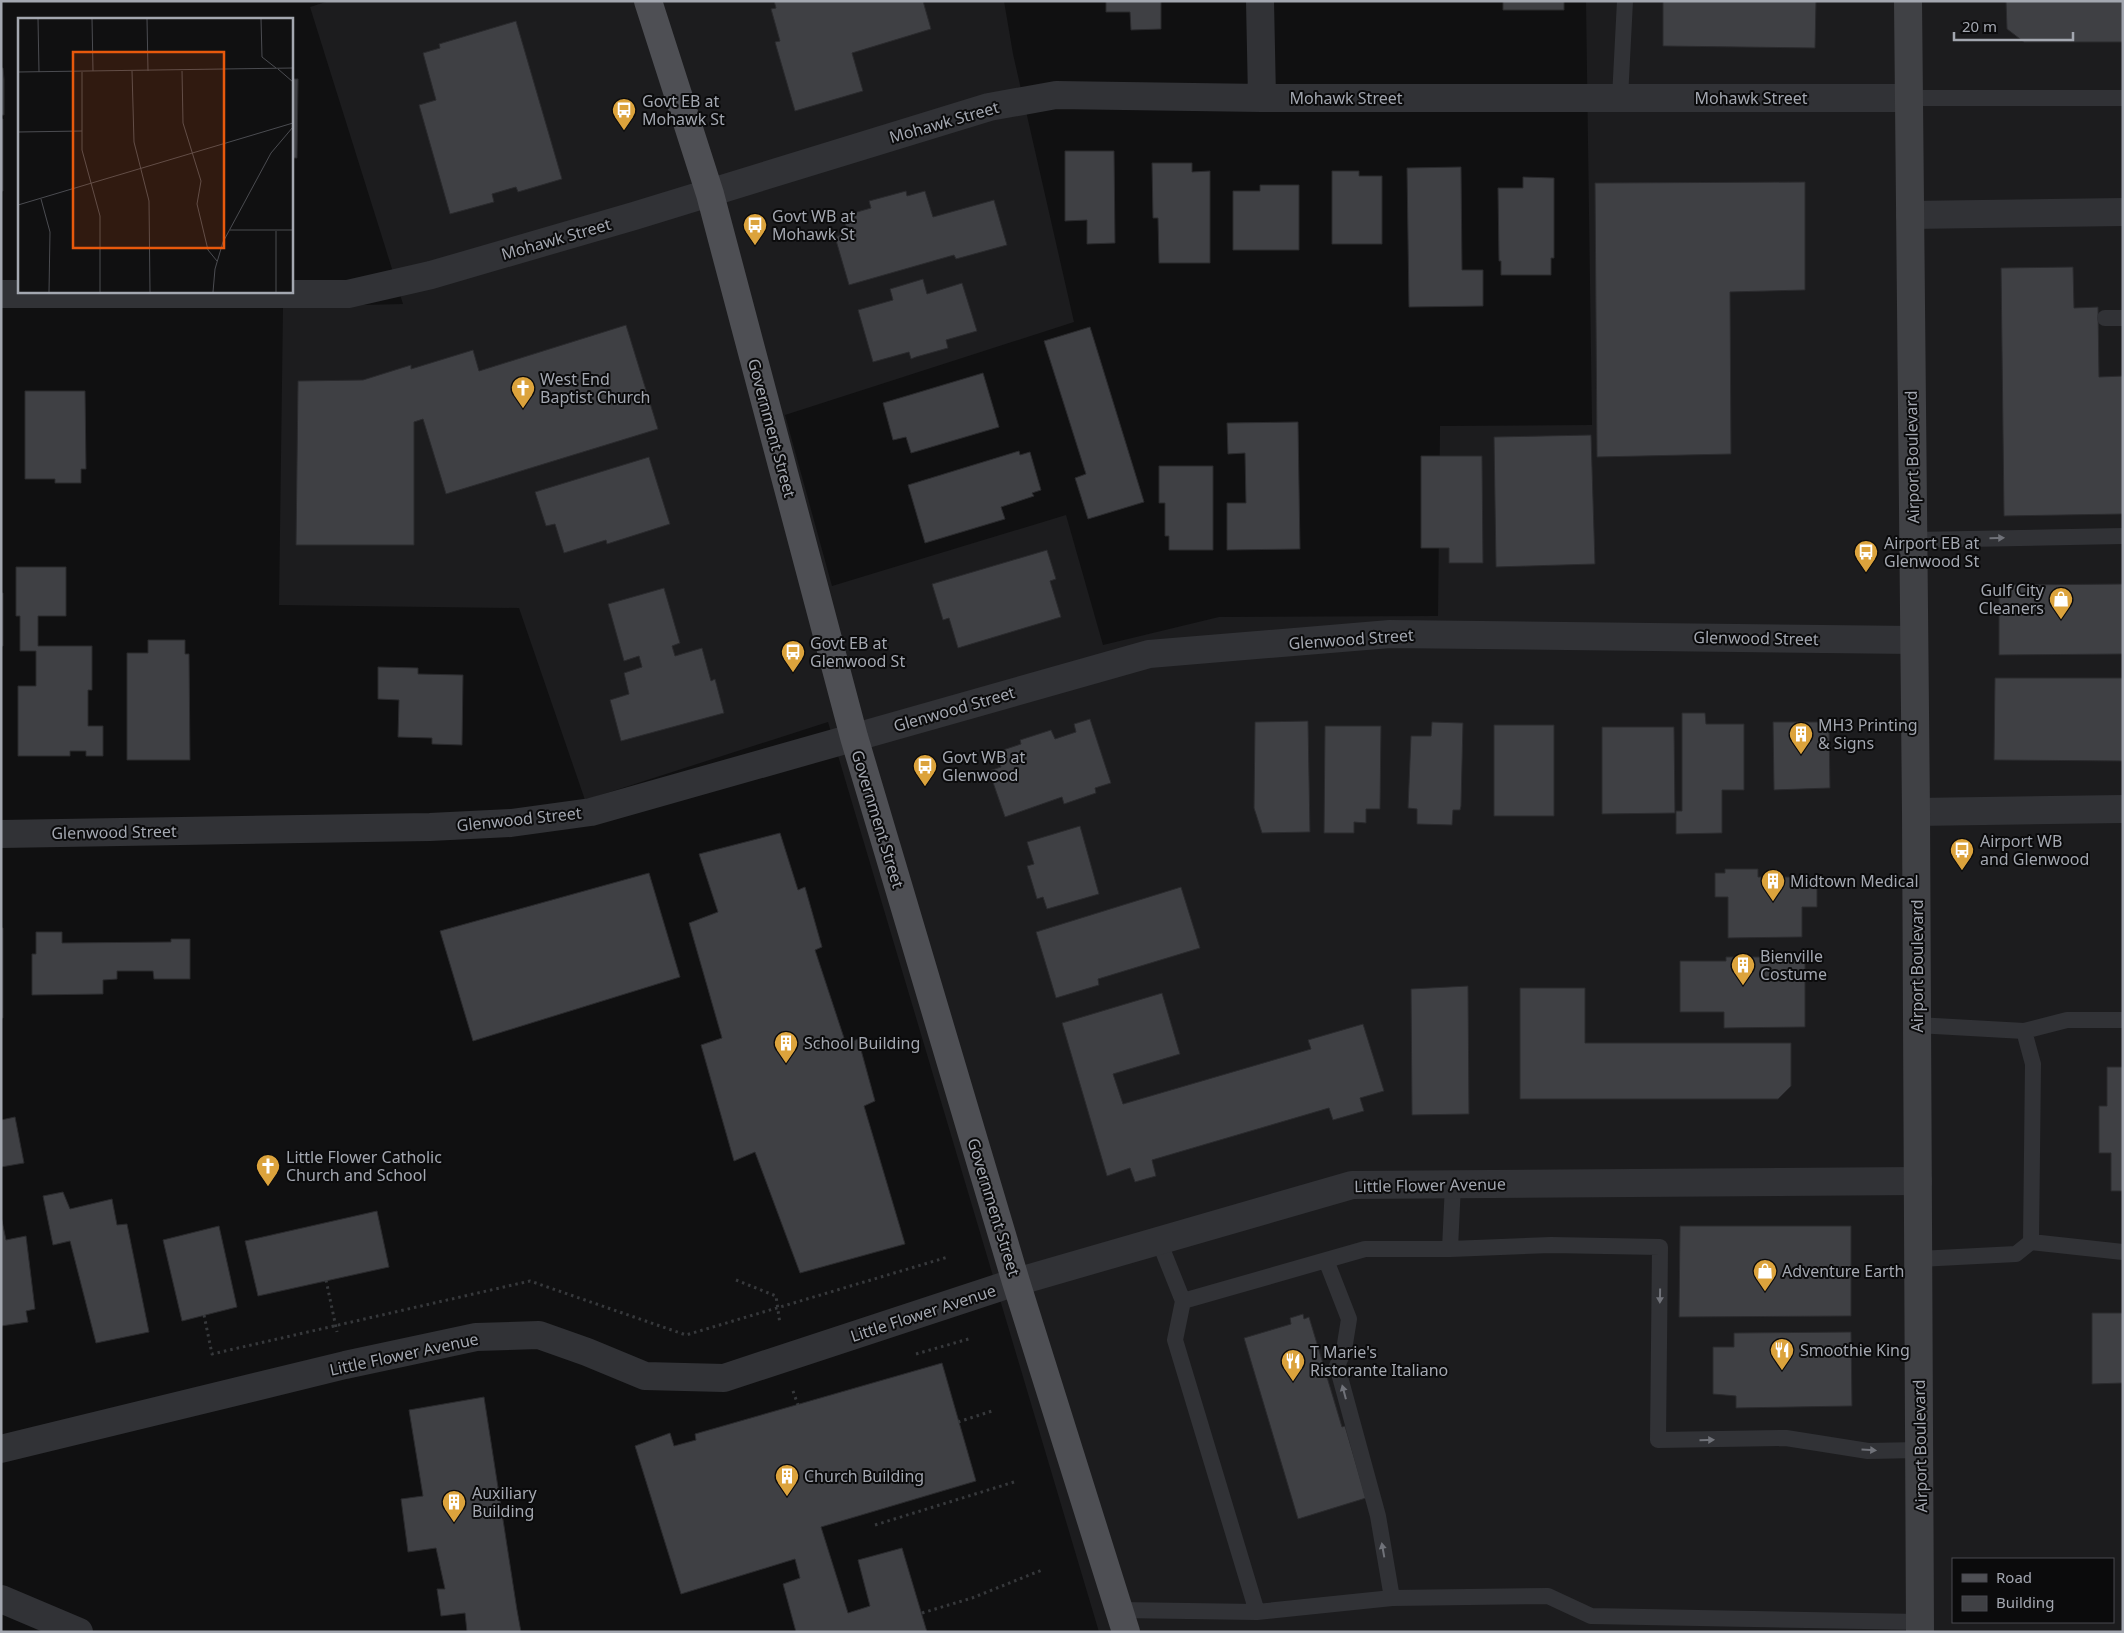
<svg xmlns="http://www.w3.org/2000/svg" width="2124" height="1633" font-family="'Noto Sans',sans-serif">
<style>
.built{fill:#1c1c1e;fill-rule:evenodd}
.building{fill:#3f4044;stroke:#2a2a2d}
.lines{fill:none;stroke-linecap:round;stroke-linejoin:round}
.path{stroke:#37393c;stroke-width:3;stroke-dasharray:2.5 4;stroke-linecap:butt}
.service{stroke:#313236;stroke-width:16}
.minor{stroke:#313236;stroke-width:28}
.tertiary{stroke:#313236;stroke-width:28}
.secondary{stroke:#404145;stroke-width:28}
.primary{stroke:#4e4f54;stroke-width:28}
.oneway{fill:#707279}
.labels{text-anchor:middle;dominant-baseline:central;stroke-width:4;stroke-linejoin:round;paint-order:stroke}
.street-label{font-size:16px;fill:#a3a7b0;stroke:#0b0b0c}
.poi-label{font-size:16px;fill:#a3a7b0;stroke:#0b0b0c;text-anchor:start}
.inset-road{fill:none;stroke:#4b4c51;stroke-width:1}
.view{fill:#e8590c;fill-opacity:0.15;stroke:#e8590c;stroke-width:2.5}
.inset-edge{fill:none;stroke:#a3a7b0;stroke-width:2.5}
</style>
<rect width="100%" height="100%" fill="#101011"/>
<!-- built -->
<path class="built" d="M 329,1 L 1004,1 L 1013,54 L 1074,322 L 785,415 L 832,586 L 1066,515 L 1103,645 L 1219,617 L 1438,616 L 1440,426 L 1592,425 L 1586,1 L 2123,1 L 2123,1632 L 1099,1632 L 828,722 L 585,800 L 519,608 L 279,605 L 283,307 L 403,304 L 310,7 ZM 1953,1559 L 2113,1559 L 2113,1622 L 1953,1622 Z"/>
<!-- building -->
<path class="building" d="M 774,1 L 923,1 L 931,29 L 852,53 L 863,91 L 795,111 L 775,42 L 780,41 L 771,9 L 776,8 Z
M 1106,1 L 1161,1 L 1161,29 L 1131,30 L 1130,12 L 1106,12 Z
M 1503,1 L 1564,1 L 1564,10 L 1503,10 Z
M 1663,1 L 1816,1 L 1815,48 L 1663,46 Z
M 2006,1 L 2123,1 L 2123,42 L 2024,42 L 2007,29 Z
M 516,21 L 562,179 L 518,192 L 516,187 L 492,194 L 494,202 L 450,214 L 419,105 L 436,100 L 423,53 L 440,48 L 439,44 Z
M 1,68 L 3,68 L 4,79 L 4,115 L 1,115 Z
M 291,79 L 298,79 L 297,158 L 291,158 Z
M 1,119 L 3,119 L 3,191 L 1,191 Z
M 1065,151 L 1114,151 L 1115,243 L 1087,244 L 1087,220 L 1065,221 Z
M 1152,163 L 1192,163 L 1192,172 L 1210,171 L 1210,263 L 1159,263 L 1158,218 L 1153,218 Z
M 1461,167 L 1462,270 L 1483,270 L 1483,306 L 1409,307 L 1407,168 Z
M 1332,171 L 1359,171 L 1359,176 L 1382,176 L 1382,244 L 1332,244 Z
M 1523,177 L 1554,178 L 1554,258 L 1551,258 L 1551,275 L 1501,275 L 1501,261 L 1499,261 L 1498,188 L 1523,188 Z
M 1805,182 L 1805,290 L 1730,292 L 1731,454 L 1597,457 L 1595,183 Z
M 1260,185 L 1299,185 L 1299,250 L 1233,250 L 1233,191 L 1260,191 Z
M 906,191 L 907,196 L 925,191 L 933,217 L 994,200 L 1007,245 L 956,259 L 954,255 L 849,285 L 835,237 L 848,233 L 843,216 L 871,208 L 869,201 Z
M 2073,267 L 2074,308 L 2098,307 L 2099,377 L 2123,376 L 2123,514 L 2004,516 L 2001,268 Z
M 923,279 L 927,294 L 962,283 L 977,331 L 946,340 L 948,348 L 916,357 L 911,359 L 909,352 L 873,362 L 858,310 L 893,300 L 890,289 Z
M 626,325 L 658,429 L 446,494 L 423,419 L 414,422 L 414,545 L 296,545 L 298,381 L 363,380 L 411,365 L 411,369 L 473,350 L 479,371 Z
M 1090,327 L 1144,502 L 1088,519 L 1075,478 L 1086,474 L 1044,341 Z
M 983,373 L 999,427 L 911,453 L 906,437 L 893,440 L 883,403 Z
M 25,391 L 85,391 L 86,469 L 81,469 L 81,483 L 55,483 L 55,479 L 25,479 Z
M 1298,422 L 1300,549 L 1227,550 L 1227,503 L 1246,503 L 1245,453 L 1228,454 L 1227,423 Z
M 1591,435 L 1595,564 L 1496,567 L 1494,437 Z
M 1019,451 L 1020,455 L 1030,452 L 1041,490 L 1032,493 L 1034,496 L 1001,507 L 1005,519 L 925,543 L 908,485 Z
M 1421,456 L 1482,456 L 1483,563 L 1449,563 L 1449,548 L 1421,548 Z
M 649,457 L 670,524 L 607,544 L 606,540 L 564,553 L 555,524 L 546,526 L 535,492 Z
M 1159,466 L 1213,466 L 1213,550 L 1169,550 L 1169,536 L 1165,536 L 1165,503 L 1159,503 Z
M 1047,550 L 1056,579 L 1050,581 L 1061,617 L 958,648 L 949,618 L 943,620 L 932,584 Z
M 16,567 L 66,567 L 66,616 L 38,616 L 38,646 L 92,646 L 92,690 L 88,690 L 88,726 L 103,726 L 103,756 L 86,756 L 86,751 L 70,751 L 70,756 L 18,756 L 18,686 L 36,686 L 36,651 L 20,651 L 20,616 L 16,616 Z
M 2123,584 L 2123,654 L 1999,655 L 1999,585 Z
M 664,588 L 680,643 L 672,646 L 675,656 L 702,648 L 711,681 L 715,679 L 724,713 L 621,741 L 610,700 L 629,694 L 624,673 L 642,667 L 639,656 L 624,661 L 608,604 Z
M 1,593 L 3,593 L 3,646 L 1,646 Z
M 148,640 L 185,640 L 185,654 L 189,654 L 190,760 L 127,760 L 127,653 L 148,653 Z
M 378,667 L 418,668 L 418,674 L 463,675 L 462,745 L 432,744 L 432,738 L 398,737 L 399,700 L 378,699 Z
M 1995,678 L 2123,678 L 2123,761 L 1994,760 Z
M 1682,713 L 1705,713 L 1706,724 L 1744,724 L 1744,790 L 1722,790 L 1722,833 L 1676,834 L 1676,811 L 1682,811 Z
M 1090,719 L 1111,783 L 1095,788 L 1096,793 L 1064,804 L 1062,797 L 1005,817 L 989,771 L 1001,767 L 997,752 L 1021,744 L 1020,740 L 1051,730 L 1055,739 L 1076,732 L 1074,724 Z
M 1308,721 L 1310,832 L 1262,833 L 1254,808 L 1255,722 Z
M 1432,722 L 1463,723 L 1461,806 L 1460,810 L 1453,810 L 1452,825 L 1417,824 L 1417,809 L 1408,808 L 1411,736 L 1431,736 Z
M 1773,722 L 1829,722 L 1830,788 L 1774,790 Z
M 1494,725 L 1554,725 L 1554,816 L 1494,816 Z
M 1325,726 L 1381,726 L 1380,809 L 1366,809 L 1366,823 L 1354,822 L 1354,833 L 1324,833 Z
M 1602,727 L 1674,727 L 1675,813 L 1602,814 Z
M 1080,826 L 1099,894 L 1047,909 L 1043,897 L 1037,899 L 1034,889 L 1027,866 L 1034,864 L 1027,842 Z
M 780,833 L 798,890 L 805,887 L 822,947 L 815,950 L 846,1044 L 858,1039 L 875,1101 L 864,1106 L 905,1244 L 800,1273 L 755,1152 L 734,1161 L 701,1045 L 722,1038 L 689,923 L 718,912 L 699,854 Z
M 1725,869 L 1758,869 L 1758,877 L 1817,877 L 1817,907 L 1802,907 L 1802,937 L 1728,938 L 1728,897 L 1715,897 L 1715,873 L 1725,873 Z
M 649,873 L 680,977 L 473,1041 L 440,931 Z
M 1181,887 L 1200,948 L 1098,979 L 1099,985 L 1056,998 L 1036,932 Z
M 1,928 L 3,928 L 3,1018 L 1,1018 Z
M 36,932 L 62,932 L 62,943 L 171,942 L 171,939 L 190,939 L 190,979 L 154,979 L 153,971 L 117,971 L 117,979 L 103,980 L 103,994 L 32,995 L 32,954 L 36,954 Z
M 1726,957 L 1805,957 L 1805,1027 L 1724,1028 L 1724,1012 L 1680,1012 L 1680,961 L 1726,961 Z
M 1468,986 L 1469,1114 L 1412,1115 L 1411,989 Z
M 1520,988 L 1585,988 L 1585,1043 L 1791,1043 L 1791,1086 L 1778,1099 L 1520,1099 Z
M 1162,993 L 1180,1054 L 1113,1074 L 1123,1104 L 1311,1049 L 1308,1040 L 1363,1024 L 1384,1091 L 1360,1098 L 1364,1111 L 1333,1120 L 1329,1108 L 1152,1160 L 1156,1176 L 1135,1182 L 1130,1168 L 1107,1176 L 1062,1023 Z
M 2107,1067 L 2123,1067 L 2123,1191 L 2111,1191 L 2111,1153 L 2099,1153 L 2099,1106 L 2107,1106 Z
M 15,1117 L 24,1163 L 1,1167 L 1,1120 Z
M 63,1192 L 70,1209 L 112,1199 L 117,1225 L 127,1224 L 149,1332 L 96,1343 L 70,1241 L 53,1245 L 43,1196 Z
M 377,1211 L 389,1267 L 258,1296 L 245,1241 Z
M 1,1216 L 6,1240 L 26,1236 L 35,1309 L 26,1311 L 28,1322 L 1,1326 Z
M 219,1226 L 237,1307 L 182,1321 L 163,1240 Z
M 1680,1226 L 1851,1226 L 1851,1316 L 1679,1317 Z
M 2092,1313 L 2123,1313 L 2123,1383 L 2092,1384 Z
M 1303,1314 L 1304,1319 L 1309,1317 L 1342,1427 L 1345,1426 L 1366,1498 L 1298,1519 L 1244,1338 L 1291,1324 L 1290,1318 Z
M 1851,1332 L 1852,1406 L 1736,1408 L 1736,1396 L 1713,1394 L 1713,1347 L 1734,1347 L 1734,1333 Z
M 942,1363 L 976,1481 L 821,1527 L 848,1613 L 870,1606 L 858,1560 L 902,1548 L 927,1632 L 796,1632 L 783,1584 L 800,1578 L 795,1559 L 681,1594 L 635,1446 L 670,1433 L 674,1446 L 696,1440 L 695,1434 Z
M 484,1397 L 517,1610 L 521,1632 L 467,1632 L 465,1613 L 441,1616 L 437,1589 L 445,1589 L 436,1548 L 408,1552 L 401,1499 L 423,1496 L 409,1410 Z"/>
<g class="lines">
<!-- path -->
<path class="path" d="M 326,1280 L 337,1332
M 736,1280 L 776,1296 L 780,1324
M 204,1315 L 212,1354 L 530,1281 L 686,1335 L 948,1257
M 916,1354 L 972,1338
M 793,1391 L 798,1405
M 958,1422 L 995,1410
M 875,1525 L 1014,1482
M 922,1613 L 972,1598 L 1042,1570"/>
<!-- service -->
<path class="service" d="M 1620,98 L 1625,1
M 1908,98 L 2123,98
M 2105,318 L 2123,318
M 1913,540 L 2123,536
M 1917,1025 L 2024,1031 L 2033,1064 L 2031,1242 L 2016,1254 L 1919,1259
M 2024,1031 L 2067,1020 L 2123,1020
M 1159,1241 L 1183,1301
M 2031,1242 L 2123,1252
M 1450,1249 L 1453,1184
M 1326,1260 L 1349,1319 L 1344,1350 L 1337,1366 L 1378,1516 L 1392,1598
M 1119,1610 L 1257,1612 L 1392,1598 L 1548,1596 L 1591,1616 L 1920,1622
M 1257,1612 L 1175,1340 L 1183,1301 L 1365,1249 L 1450,1249 L 1551,1245 L 1660,1247 L 1658,1440 L 1786,1438 L 1868,1451 L 1919,1450"/>
<!-- minor -->
<path class="minor" d="M 1260,1 L 1262,98
M 1910,215 L 2123,212
M 1,294 L 348,294 L 431,275 L 634,216 L 989,107 L 1056,95 L 1262,98 L 1908,98
M 1916,812 L 2123,809
M 1,834 L 430,827 L 511,823 L 591,812 L 1149,654 L 1390,634 L 1914,640
M 1,1449 L 345,1365 L 476,1337 L 539,1335 L 587,1352 L 645,1376 L 724,1378 L 1016,1282 L 1352,1185 L 1918,1181"/>
<!-- tertiary -->
<path class="tertiary" d="M 1,1599 L 79,1632"/>
<!-- secondary -->
<path class="secondary" d="M 1908,1 L 1916,812 L 1920,1632"/>
<!-- primary -->
<path class="primary" d="M 648,1 L 710,194 L 854,737 L 1016,1282 L 1126,1632"/>
</g>
<!-- one-way arrows -->
<defs><path id="oneway-solid" d="M-6-.8H1V-3.2L6.5 0L1 3.2V.8H-6Z" transform="scale(1.25)"/></defs>
<g class="oneway">
<use href="#oneway-solid" transform="translate(1997 538) rotate(-1)"/>
<use href="#oneway-solid" transform="translate(1660 1296) rotate(91)"/>
<use href="#oneway-solid" transform="translate(1344 1392) rotate(-105)"/>
<use href="#oneway-solid" transform="translate(1707 1440) rotate(-1)"/>
<use href="#oneway-solid" transform="translate(1869 1450) rotate(3)"/>
<use href="#oneway-solid" transform="translate(1383 1550) rotate(-100)"/>
</g>
<!-- icons -->
<defs>
<g id="bus-pin" transform="scale(1.25)"><path d="M0 17L-7.5 6A9.5 9.5 0 1 1 7.5 6Z" fill="#dca33c" stroke="#0b0b0c"/><path d="M-5-6H5V4H4V6H2V4H-2V6H-4V4H-5ZM-3.5-4V0h7V-4ZM-3.5 1.2v1.5H-2V1.2ZM2 1.2v1.5H3.5V1.2Z" fill="#fff"/></g>
<g id="church-pin" transform="scale(1.25)"><path d="M0 17L-7.5 6A9.5 9.5 0 1 1 7.5 6Z" fill="#dca33c" stroke="#0b0b0c"/><path d="M-1.2-6h2.4v3.5h3.3v2.4h-3.3V6h-2.4V-.1h-3.3v-2.4h3.3Z" fill="#fff"/></g>
<g id="shop-pin" transform="scale(1.25)"><path d="M0 17L-7.5 6A9.5 9.5 0 1 1 7.5 6Z" fill="#dca33c" stroke="#0b0b0c"/><path d="M-5-2.5h2.3a2.7 3.5 0 0 1 5.4 0H5L5.5 6h-11ZM-1.5-2.5h3a1.5 2.3 0 0 0-3 0Z" fill="#fff"/></g>
<g id="building-pin" transform="scale(1.25)"><path d="M0 17L-7.5 6A9.5 9.5 0 1 1 7.5 6Z" fill="#dca33c" stroke="#0b0b0c"/><path d="M-4-6H4V6H1V3H-1V6H-4ZM-2.5-4.3h1.7v1.8h-1.7ZM.8-4.3h1.7v1.8H.8ZM-2.5-1h1.7V.8h-1.7ZM.8-1h1.7V.8H.8Z" fill="#fff"/></g>
<g id="restaurant-pin" transform="scale(1.25)"><path d="M0 17L-7.5 6A9.5 9.5 0 1 1 7.5 6Z" fill="#dca33c" stroke="#0b0b0c"/><path d="M-5-6h1v4h1v-4h1v4h1v-4h1v5L-1.5 .5V6h-2V.5L-5-1ZM5-6V6H3V1.5H1.5Q1.5-4 5-6Z" fill="#fff"/></g>
</defs>
<g fill-rule="evenodd">
<use href="#bus-pin" x="624" y="110"/>
<use href="#bus-pin" x="755" y="225"/>
<use href="#church-pin" x="523" y="388"/>
<use href="#bus-pin" x="1866" y="552"/>
<use href="#shop-pin" x="2061" y="599"/>
<use href="#bus-pin" x="793" y="652"/>
<use href="#building-pin" x="1801" y="734"/>
<use href="#bus-pin" x="925" y="766"/>
<use href="#bus-pin" x="1962" y="850"/>
<use href="#building-pin" x="1773" y="881"/>
<use href="#building-pin" x="1743" y="965"/>
<use href="#building-pin" x="786" y="1043"/>
<use href="#church-pin" x="268" y="1166"/>
<use href="#shop-pin" x="1765" y="1271"/>
<use href="#restaurant-pin" x="1782" y="1350"/>
<use href="#restaurant-pin" x="1293" y="1361"/>
<use href="#building-pin" x="787" y="1476"/>
<use href="#building-pin" x="454" y="1502"/>
</g>
<g class="labels">
<!-- street labels -->
<g class="street-label">
<text x="1346" y="98">Mohawk Street</text>
<text x="1751" y="98">Mohawk Street</text>
<text transform="translate(944 122) rotate(-16)">Mohawk Street</text>
<text transform="translate(556 239) rotate(-16)">Mohawk Street</text>
<text transform="translate(772 428) rotate(75)">Government Street</text>
<text transform="translate(1912 457) rotate(-91)">Airport Boulevard</text>
<text transform="translate(1756 638) rotate(1)">Glenwood Street</text>
<text transform="translate(1351 639) rotate(-4)">Glenwood Street</text>
<text transform="translate(954 709) rotate(-16)">Glenwood Street</text>
<text transform="translate(519 819) rotate(-6)">Glenwood Street</text>
<text transform="translate(878 819) rotate(73)">Government Street</text>
<text transform="translate(114 832) rotate(-1)">Glenwood Street</text>
<text transform="translate(1917 966) rotate(-90)">Airport Boulevard</text>
<text transform="translate(1430 1185) rotate(-1)">Little Flower Avenue</text>
<text transform="translate(994 1207) rotate(73)">Government Street</text>
<text transform="translate(923 1313) rotate(-18)">Little Flower Avenue</text>
<text transform="translate(404 1354) rotate(-12)">Little Flower Avenue</text>
<text transform="translate(1920 1446) rotate(-91)">Airport Boulevard</text>
</g>
<!-- poi labels -->
<g class="poi-label">
<text x="642" y="101">Govt EB at<tspan x="642" dy="18">Mohawk St</tspan></text>
<text x="772" y="216">Govt WB at<tspan x="772" dy="18">Mohawk St</tspan></text>
<text x="540" y="379">West End<tspan x="540" dy="18">Baptist Church</tspan></text>
<text x="1884" y="543">Airport EB at<tspan x="1884" dy="18">Glenwood St</tspan></text>
<text x="2044" y="590" text-anchor="end">Gulf City<tspan x="2044" dy="18">Cleaners</tspan></text>
<text x="810" y="643">Govt EB at<tspan x="810" dy="18">Glenwood St</tspan></text>
<text x="1818" y="725">MH3 Printing<tspan x="1818" dy="18">&amp; Signs</tspan></text>
<text x="942" y="757">Govt WB at<tspan x="942" dy="18">Glenwood</tspan></text>
<text x="1980" y="841">Airport WB<tspan x="1980" dy="18">and Glenwood</tspan></text>
<text x="1790" y="881">Midtown Medical</text>
<text x="1760" y="956">Bienville<tspan x="1760" dy="18">Costume</tspan></text>
<text x="804" y="1043">School Building</text>
<text x="286" y="1157">Little Flower Catholic<tspan x="286" dy="18">Church and School</tspan></text>
<text x="1782" y="1271">Adventure Earth</text>
<text x="1800" y="1350">Smoothie King</text>
<text x="1310" y="1352">T Marie's<tspan x="1310" dy="18">Ristorante Italiano</tspan></text>
<text x="804" y="1476">Church Building</text>
<text x="472" y="1493">Auxiliary<tspan x="472" dy="18">Building</tspan></text>
</g>
</g>
<!-- overview -->
<g transform="translate(18 18)">
<rect width="275" height="275" fill="#101011"/>
<path class="inset-road" d="M 20,1 L 21,54M 74,1 L 75,53M 129,1 L 130,53M 243,1 L 244,39 L 258,50M 260,51 L 275,64M 114,53 L 116,124 L 131,183 L 132,274M 164,53 L 165,105 L 183,163 L 179,186 L 190,232 L 199,243M 0,54 L 275,50M 64,54 L 64,132 L 82,198 L 82,274M 0,114 L 64,113M 23,181 L 32,214 L 31,274M 0,187 L 275,105M 212,212 L 275,212M 195,274 L 197,251 L 205,224 L 253,135 L 275,109M 258,274 L 258,213"/>
<path class="view" d="M 55,34 L 206,34 L 206,230 L 55,230 Z"/>
<rect width="275" height="275" class="inset-edge"/>
</g>
<!-- border -->
<rect width="2124" height="1633" fill="none" stroke="#a3a7b0" stroke-width="5"/>
<!-- legend -->
<rect x="1952" y="1558" width="162" height="65" fill="#0b0b0c" stroke="#48494e"/>
<rect x="1962" y="1574" width="25" height="8" fill="#4e4f54" stroke="#48494e"/>
<text x="1996" y="1583" font-size="15" fill="#a3a7b0">Road</text>
<rect x="1962" y="1596" width="25" height="15" fill="#3f4044" stroke="#48494e"/>
<text x="1996" y="1608" font-size="15" fill="#a3a7b0">Building</text>
<!-- scale -->
<path d="M1954 32v8h119v-8" fill="none" stroke="#a3a7b0" stroke-width="2.5"/>
<text x="1962" y="32" font-size="15" fill="#a3a7b0" stroke="#0b0b0c" stroke-width="4" paint-order="stroke">20 m</text>
</svg>
